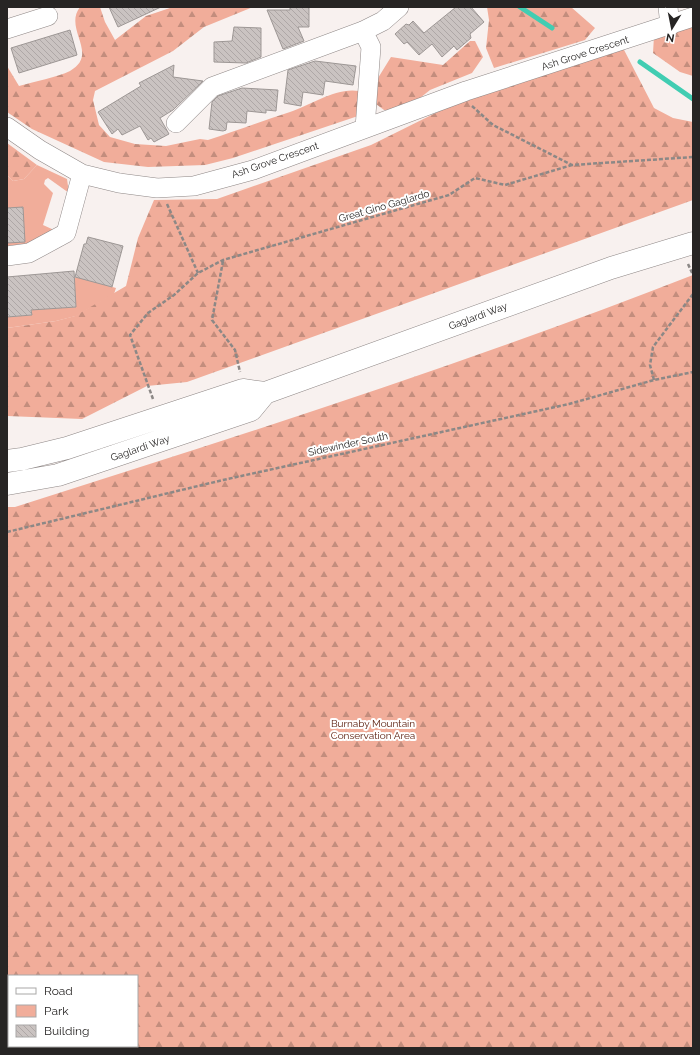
<svg xmlns="http://www.w3.org/2000/svg" width="700" height="1055" font-family="Raleway,sans-serif">
<style>
.green{fill:#f1ad9a}
.forest{fill:url(#forest-firs);fill-rule:evenodd}
.lines{fill:none;stroke-linecap:round;stroke-linejoin:round}
.stream{stroke:#41cdb2;stroke-width:5}
.building{fill:url(#building-back-hatch);stroke:#9d9795}
.minor-casing{stroke:#8e8786;stroke-width:20}
.secondary-casing{stroke:#8e8786;stroke-width:23}
.path{stroke:#8c8886;stroke-width:2.5;stroke-dasharray:4 2;stroke-linecap:butt}
.minor{stroke:#fff;stroke-width:19}
.secondary{stroke:#fff;stroke-width:22}
.labels{text-anchor:middle;dominant-baseline:central;stroke-width:4;stroke-linejoin:round;paint-order:stroke}
.street-label{font-size:10px;fill:#272524;stroke:#fff}
.park-label{font-size:10px;fill:#5d2010;stroke:#fff}
</style>
<defs>
<pattern id="forest-firs" width="22" height="20" patternUnits="userSpaceOnUse"><rect width="22" height="20" fill="#f1ad9a"/><path d="M5 1l3.5 6h-7zM16 11l3.5 6h-7z" fill="#c38d7d"/></pattern>
<pattern id="building-back-hatch" width="6" height="6" patternUnits="userSpaceOnUse"><rect width="6" height="6" fill="#cac3c1"/><path d="M-1 5l2 2M0 0l6 6M5-1l2 2" fill="none" stroke="#aea7a6"/></pattern>
</defs>
<rect width="100%" height="100%" fill="#f8f1ef"/>
<!-- green -->
<path class="green" d="M 37,165 L 67,179 L 69,193 L 48,178 L 45,180 L 44,184 L 53,193 L 43,225 L 54,230 L 42,242 L 7,246 L 7,175 L 13,181 L 24,179 Z
M 78,277 L 116,288 L 114,294 L 76,316 L 56,321 L 7,328 L 7,317 L 32,315 L 31,305 L 41,309 L 76,307 L 74,278 Z"/>
<!-- forest -->
<path class="forest" d="M 80,7 L 100,7 L 105,22 L 115,40 L 146,16 L 173,7 L 253,7 L 204,27 L 173,51 L 95,91 L 93,100 L 99,125 L 110,137 L 135,144 L 166,146 L 200,139 L 208,140 C 236,131 262,121 290,112 C 311,105 336,87 359,91 L 358,116 L 233,158 L 205,165 L 148,167 L 104,162 L 32,129 L 7,112 L 7,66 L 19,86 C 33,82 58,77 70,71 C 100,54 63,29 80,7 Z
M 487,7 L 571,7 L 595,28 L 585,40 L 494,68 L 486,48 L 489,20 Z
M 693,27 L 693,76 L 680,72 L 653,53 L 654,36 Z
M 470,41 L 475,41 L 483,57 L 472,73 L 430,90 L 405,110 L 384,110 L 376,104 L 378,78 L 391,57 L 443,65 Z
M 622,46 L 654,108 L 673,118 L 693,122 L 693,200 L 187,382 L 147,386 L 82,419 L 7,416 L 7,328 L 56,321 L 75,316 L 126,286 L 138,238 L 154,200 L 217,199 L 371,145 L 494,84 Z
M 7,143 L 37,165 L 24,179 L 13,181 L 7,175 Z
M 693,275 L 693,1048 L 7,1048 L 7,507 L 15,507 C 243,435 471,362 693,275 ZM 9,976 L 137,976 L 137,1046 L 9,1046 Z"/>
<g class="lines">
<!-- stream -->
<path class="stream" d="M 520,7 L 552,28
M 640,62 L 693,99"/>
</g>
<!-- building -->
<path class="building" d="M 109,7 L 161,7 L 118,27 Z
M 290,7 L 309,7 L 309,27 L 298,27 L 304,41 L 283,49 L 267,10 L 290,10 Z
M 456,7 L 471,7 L 484,22 L 470,34 L 471,38 L 457,50 L 454,46 L 442,57 L 432,44 L 419,55 L 407,42 L 404,44 L 395,34 L 406,24 L 409,25 L 413,21 L 424,33 Z
M 234,27 L 261,28 L 261,57 L 246,63 L 214,62 L 214,42 L 232,41 Z
M 70,30 L 77,55 L 19,73 L 11,48 Z
M 315,61 L 356,66 L 353,85 L 325,81 L 323,95 L 303,92 L 301,106 L 284,103 L 288,70 Z
M 174,65 L 173,77 L 203,81 L 173,110 L 160,118 L 169,134 L 154,142 L 151,138 L 148,140 L 140,126 L 122,135 L 118,129 L 112,134 L 98,112 L 141,86 L 139,83 Z
M 242,88 L 278,90 L 276,111 L 266,110 L 266,113 L 247,111 L 246,123 L 227,122 L 226,130 L 223,131 L 209,129 L 212,102 L 218,96 Z
M 23,207 L 25,242 L 7,243 L 7,208 Z
M 88,237 L 123,246 L 112,287 L 75,277 L 84,244 L 86,244 Z
M 74,271 L 76,307 L 31,310 L 32,315 L 7,317 L 7,277 Z"/>
<g class="lines">
<!-- minor casing -->
<g class="minor-casing">
<path id="minor" d="M 668,7 L 670,26
M 7,29 L 48,16
M 363,31 L 371,47 L 365,128
M 176,123 L 212,87 L 363,31 L 383,21 L 399,7
M 7,127 L 40,150 L 82,174 L 119,183 L 157,188 L 194,186 L 253,170 L 466,91 L 693,17
M 7,256 L 29,253 L 66,233 L 82,174"/>
</g>
<!-- secondary casing -->
<g class="secondary-casing">
<path id="secondary" d="M 7,461 L 22,459 L 67,448 L 243,390 L 265,393 L 611,268 L 693,243
M 7,484 L 58,475 L 251,410 L 265,393"/>
</g>
<!-- path -->
<path class="path" d="M 472,106 L 493,125 L 572,165 L 693,157
M 167,204 L 198,273
M 223,261 L 212,320 L 235,350 L 240,372
M 688,264 L 693,275
M 654,380 L 650,365 L 653,347 L 693,294
M 153,399 L 130,335 L 148,313 L 174,295 L 198,273 L 223,260 L 449,195 L 475,178 L 505,185 L 572,165
M 7,532 L 223,480 L 569,404 L 654,380 L 693,372"/>
<!-- minor -->
<use href="#minor" class="minor"/>
<!-- secondary -->
<use href="#secondary" class="secondary"/>
</g>
<g class="labels">
<!-- street labels -->
<g class="street-label">
<text transform="translate(585 53) rotate(-18)">Ash Grove Crescent</text>
<text transform="translate(275 160) rotate(-19)">Ash Grove Crescent</text>
<text transform="translate(384 206) rotate(-16)">Great Gino Gaglardo</text>
<text transform="translate(478 316) rotate(-20)">Gaglardi Way</text>
<text transform="translate(348 444) rotate(-12)">Sidewinder South</text>
<text transform="translate(140 448) rotate(-19)">Gaglardi Way</text>
</g>
<!-- park labels -->
<g class="park-label">
<text x="373" y="723">Burnaby Mountain<tspan x="373" dy="12">Conservation Area</tspan></text>
</g>
</g>
<!-- border -->
<rect width="700" height="1055" fill="none" stroke="#272524" stroke-width="16"/>
<!-- legend -->
<rect x="8" y="975" width="130" height="72" fill="#ffffff" stroke="#a9a8a7"/>
<rect x="16" y="988" width="20" height="6" fill="#ffffff" stroke="#a9a8a7"/>
<text x="44" y="995" font-size="12" fill="#272524">Road</text>
<rect x="16" y="1005" width="20" height="12" fill="#f1ad9a" stroke="#a9a8a7"/>
<text x="44" y="1015" font-size="12" fill="#272524">Park</text>
<rect x="16" y="1025" width="20" height="12" fill="url(#building-back-hatch)" stroke="#a9a8a7"/>
<text x="44" y="1035" font-size="12" fill="#272524">Building</text>
<!-- north arrow -->
<g transform="translate(672 28) rotate(190)" stroke="#ffffff" stroke-width="3" paint-order="stroke">
<path d="M0-3L7 15L0 10L-7 15Z" fill="#272524"/>
<text y="-6" font-size="11" font-weight="bold" text-anchor="middle" fill="#272524">N</text>
</g>
</svg>
